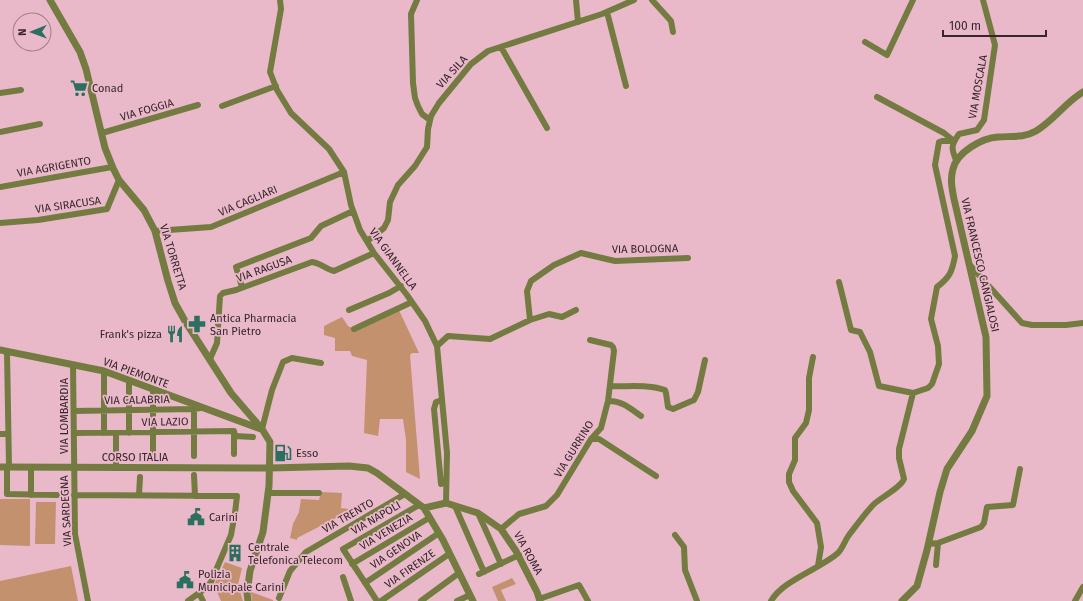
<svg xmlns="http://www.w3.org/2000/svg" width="1083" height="601" font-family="'Fira Sans',sans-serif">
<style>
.green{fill:#c4916f}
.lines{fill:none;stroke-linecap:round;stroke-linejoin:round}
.minor{stroke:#737b40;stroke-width:6}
.tertiary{stroke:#737b40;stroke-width:7}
.labels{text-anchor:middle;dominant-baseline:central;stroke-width:3.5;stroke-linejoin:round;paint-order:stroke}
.street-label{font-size:11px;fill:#37252b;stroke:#e9b9ca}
.poi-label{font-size:11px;fill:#37252b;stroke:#e9b9ca;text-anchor:start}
</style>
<rect width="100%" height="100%" fill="#e9b9ca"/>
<!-- green -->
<path class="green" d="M 398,308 L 419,353 L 412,353 L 410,355 L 420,479 L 406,472 L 406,440 L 403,419 L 380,419 L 378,436 L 364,433 L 367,360 L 352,356 L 350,351 L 335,351 L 335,338 L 324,335 L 324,326 L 342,317 L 348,326 L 354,329 Z
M 321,492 L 342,493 L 341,508 L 349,509 L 348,512 L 297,538 L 297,540 L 290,538 L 293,524 L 299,512 L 301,499 L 319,500 Z
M 0,499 L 30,499 L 30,546 L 0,545 Z
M 36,502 L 56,502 L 55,544 L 35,544 Z
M 225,562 L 242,568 L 238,585 L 243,601 L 221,601 L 214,585 Z
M 71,566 L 78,601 L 0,601 L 0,581 Z
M 512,578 L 516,584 L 501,590 L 506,601 L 498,601 L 492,587 Z
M 251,592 L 273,600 L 273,601 L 252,601 Z"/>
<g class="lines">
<!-- minor -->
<path class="minor" d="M 280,0 L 281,9 L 270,72 L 277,90 L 291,113 L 329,149 L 344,172 L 351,205 L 360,230 L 374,253 L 407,295 L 425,321 L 437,346 L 447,453 L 446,503
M 417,0 L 411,14 L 413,83 L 415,98 L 418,106 L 422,114 L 430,120
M 576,0 L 578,22
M 652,0 L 671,21 L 673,32
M 607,12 L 626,86
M 865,42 L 887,55 L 913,0
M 501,47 L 547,128
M 0,93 L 21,90
M 877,97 L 944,133 L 954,141
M 222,106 L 276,86
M 0,132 L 40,124
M 102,133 L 198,105
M 956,160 C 951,148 951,145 959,134 L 977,130 L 984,120 L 995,45 L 983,0
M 0,187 L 112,167
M 0,223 L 38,220 L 107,209 L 119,180
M 155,231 L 211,227 L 344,172
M 367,241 L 384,228 L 388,220 L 390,202 L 398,185 L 415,166 L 427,147 L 428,129 L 431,116 L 439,103 L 471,64 L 488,51 L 602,14 L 634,0
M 969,264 L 1022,323 L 1032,325 L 1066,325 L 1083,323
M 839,282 L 851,330 L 860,332 L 870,352 L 879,386 L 913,393
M 242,287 L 236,267 L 311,238 L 321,226 L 353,211
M 349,310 L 389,293 L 401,286
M 530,320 L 527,291 L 531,281 L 554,265 L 581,253 L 615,261 L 688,258
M 354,329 L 412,302
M 437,346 L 448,336 L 490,339 L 530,320 L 549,314 L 562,317 L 576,310
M 7,352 L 9,467
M 813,357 L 809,378 L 809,410 L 806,423 L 795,438 L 795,460 L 789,474 L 789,482 L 793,491 L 817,523 L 821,547 L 818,566
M 210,359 L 217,343 L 220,296 L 223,293 L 236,290 L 312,262 C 320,263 326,269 334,271 L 374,253
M 73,365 L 75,534 L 88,601
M 104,371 L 104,433
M 129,381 L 129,433
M 610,386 C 628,387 648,384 665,390 L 666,393 L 668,407 L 673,409 L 694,400 L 698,392 L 705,360
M 153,390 L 153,456
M 608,401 C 621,400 631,409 641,416
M 74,411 L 194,409 L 201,408
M 262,429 L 272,390 L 283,362 L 292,358 L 321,363
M 74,433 L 234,431 L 235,436 L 253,437
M 0,434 L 8,434
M 234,434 L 234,454
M 591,439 L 599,439 L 656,476
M 194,456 L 194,409
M 7,467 L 7,494 L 57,495
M 31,468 L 31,495
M 116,468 L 116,433
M 194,475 L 195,496
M 441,484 L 434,409 L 436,402 L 442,400
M 268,493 L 319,493
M 74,495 L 237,496 L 235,513 L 231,535 L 211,582 L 206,588 L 188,601
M 139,495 L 140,477
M 455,506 L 484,572
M 478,513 L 501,564
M 501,529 L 519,514 L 546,506 L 557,495 L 591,439 L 601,428 L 608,401 L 614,351 L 613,347 L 611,345 L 590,340
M 675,535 L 684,547 L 685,570 L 697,601
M 929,544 L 938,543 L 981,527 L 984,523 L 987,507 L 1013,505 L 1020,469
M 352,564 L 429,518
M 936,565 L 938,543
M 479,574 L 519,555
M 343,577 L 351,601
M 365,583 L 439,533
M 199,593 L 203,601
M 279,598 L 290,571 L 306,552 L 405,494
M 539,599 L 579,585 L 588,601
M 377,601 L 343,549 L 419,505
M 381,601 L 449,554
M 421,601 L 459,573
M 457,601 L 470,595
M 771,601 C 783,580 820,569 838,553 C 843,548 845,540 849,535 C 856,526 866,512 874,504 C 882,497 901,487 904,479 L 899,458 L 899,449 L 913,393 L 928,388 L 932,384 L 939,364 L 938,346 L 931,319 L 937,287 C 950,277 952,272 955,256 L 935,165 L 939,142 L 942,141 L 954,141
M 1075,601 L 1083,587"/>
<!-- tertiary -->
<path class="tertiary" d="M 50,0 L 80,52 L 86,69 L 105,148 L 113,168 L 119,180 L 144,210 L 155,231 L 168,281 L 175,303 L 185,321 L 231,393 L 262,429 L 270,442 L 269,486 L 263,532 L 250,571 L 247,593 L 248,601
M 0,350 L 104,371 L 261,429
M 0,467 L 270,468 L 349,466 L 368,468 L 377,473 L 424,508 L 443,540 L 473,601
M 424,508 L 446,503 L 478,513 L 501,529 L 516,551 L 537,592 L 540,601
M 902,601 L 917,586 L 927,550 L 940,492 L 947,469 L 972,431 L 987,396 L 986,337 L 954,199 C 952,189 950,179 953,169 C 957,152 982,138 998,137 C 1011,136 1024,138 1036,131 C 1053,121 1066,102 1083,92"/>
</g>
<!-- icons -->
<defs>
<g id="supermarket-bare" transform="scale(1.38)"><path d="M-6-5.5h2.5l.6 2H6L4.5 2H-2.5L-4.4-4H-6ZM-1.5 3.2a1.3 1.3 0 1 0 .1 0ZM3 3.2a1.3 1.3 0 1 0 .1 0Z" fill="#2d6f5f" stroke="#e9b9ca" stroke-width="2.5" paint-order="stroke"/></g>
<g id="pharmacy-bare" transform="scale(1.38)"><path d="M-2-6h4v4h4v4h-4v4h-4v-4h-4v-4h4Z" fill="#2d6f5f" stroke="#e9b9ca" stroke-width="2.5" paint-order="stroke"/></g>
<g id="restaurant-bare" transform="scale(1.38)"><path d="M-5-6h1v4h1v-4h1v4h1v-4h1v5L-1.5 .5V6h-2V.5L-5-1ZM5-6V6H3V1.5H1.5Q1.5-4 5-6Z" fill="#2d6f5f" stroke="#e9b9ca" stroke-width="2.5" paint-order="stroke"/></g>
<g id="fuel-bare" transform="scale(1.38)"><path d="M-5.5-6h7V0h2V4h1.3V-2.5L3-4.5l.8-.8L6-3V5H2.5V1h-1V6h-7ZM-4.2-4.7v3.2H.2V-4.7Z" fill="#2d6f5f" stroke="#e9b9ca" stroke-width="2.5" paint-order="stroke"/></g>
<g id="civic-bare" transform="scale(1.38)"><path d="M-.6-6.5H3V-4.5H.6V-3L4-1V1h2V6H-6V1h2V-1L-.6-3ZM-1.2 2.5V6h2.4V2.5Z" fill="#2d6f5f" stroke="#e9b9ca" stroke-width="2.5" paint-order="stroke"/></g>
<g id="building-bare" transform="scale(1.38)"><path d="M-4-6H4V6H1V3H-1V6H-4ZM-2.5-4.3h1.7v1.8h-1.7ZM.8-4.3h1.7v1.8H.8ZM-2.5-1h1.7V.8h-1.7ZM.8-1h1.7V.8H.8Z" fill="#2d6f5f" stroke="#e9b9ca" stroke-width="2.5" paint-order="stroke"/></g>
</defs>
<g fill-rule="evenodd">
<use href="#supermarket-bare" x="79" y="88"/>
<use href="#pharmacy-bare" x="197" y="324"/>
<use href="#restaurant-bare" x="175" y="334"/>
<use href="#fuel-bare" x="283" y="453"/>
<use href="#civic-bare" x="196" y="517"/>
<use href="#building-bare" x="235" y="553"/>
<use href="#civic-bare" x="185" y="580"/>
</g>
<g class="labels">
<!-- street labels -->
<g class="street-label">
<text transform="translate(452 72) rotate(-48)">VIA SILA</text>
<text transform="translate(978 87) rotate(-80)">VIA MOSCALA</text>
<text transform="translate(147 110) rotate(-16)">VIA FOGGIA</text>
<text transform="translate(54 167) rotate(-10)">VIA AGRIGENTO</text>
<text transform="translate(248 201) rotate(-23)">VIA CAGLIARI</text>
<text transform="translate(68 205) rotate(-8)">VIA SIRACUSA</text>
<text transform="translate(645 249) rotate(-1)">VIA BOLOGNA</text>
<text transform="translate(173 257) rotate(73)">VIA TORRETTA</text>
<text transform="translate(393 259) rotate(54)">VIA GIANNELLA</text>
<text transform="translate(980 265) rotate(77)">VIA FRANCESCO CANGIALOSI</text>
<text transform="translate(264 269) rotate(-20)">VIA RAGUSA</text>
<text transform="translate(136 373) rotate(20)">VIA PIEMONTE</text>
<text transform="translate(137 400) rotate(-1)">VIA CALABRIA</text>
<text transform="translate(64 416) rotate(-90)">VIA LOMBARDIA</text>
<text transform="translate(165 422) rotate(-1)">VIA LAZIO</text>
<text transform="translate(574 449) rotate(-58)">VIA GURRINO</text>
<text x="135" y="457">CORSO ITALIA</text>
<text transform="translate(66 511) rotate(-93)">VIA SARDEGNA</text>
<text transform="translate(348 516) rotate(-30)">VIA TRENTO</text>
<text transform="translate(376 518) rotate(-30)">VIA NAPOLI</text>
<text transform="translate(386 532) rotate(-31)">VIA VENEZIA</text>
<text transform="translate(396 550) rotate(-34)">VIA GENOVA</text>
<text transform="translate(528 553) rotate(61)">VIA ROMA</text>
<text transform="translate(410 569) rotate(-35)">VIA FIRENZE</text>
</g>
<!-- poi labels -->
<g class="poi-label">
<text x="92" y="88">Conad</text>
<text x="210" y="318">Antica Pharmacia<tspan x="210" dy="13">San Pietro</tspan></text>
<text x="162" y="334" text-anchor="end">Frank's pizza</text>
<text x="296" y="453">Esso</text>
<text x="209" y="517">Carini</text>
<text x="248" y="547">Centrale<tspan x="248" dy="13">Telefonica Telecom</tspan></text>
<text x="198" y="574">Polizia<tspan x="198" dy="13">Municipale Carini</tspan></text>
</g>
</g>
<!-- north arrow -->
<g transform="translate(32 32) rotate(269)"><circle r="19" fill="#e9b9ca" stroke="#a27e8a"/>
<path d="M0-3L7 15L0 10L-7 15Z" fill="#2d6f5f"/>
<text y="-6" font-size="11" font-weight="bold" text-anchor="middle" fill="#37252b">N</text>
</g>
<!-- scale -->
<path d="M943 30v6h103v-6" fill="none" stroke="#37252b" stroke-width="2"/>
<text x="949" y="30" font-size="12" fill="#37252b" stroke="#e9b9ca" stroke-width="3" paint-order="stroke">100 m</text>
</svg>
